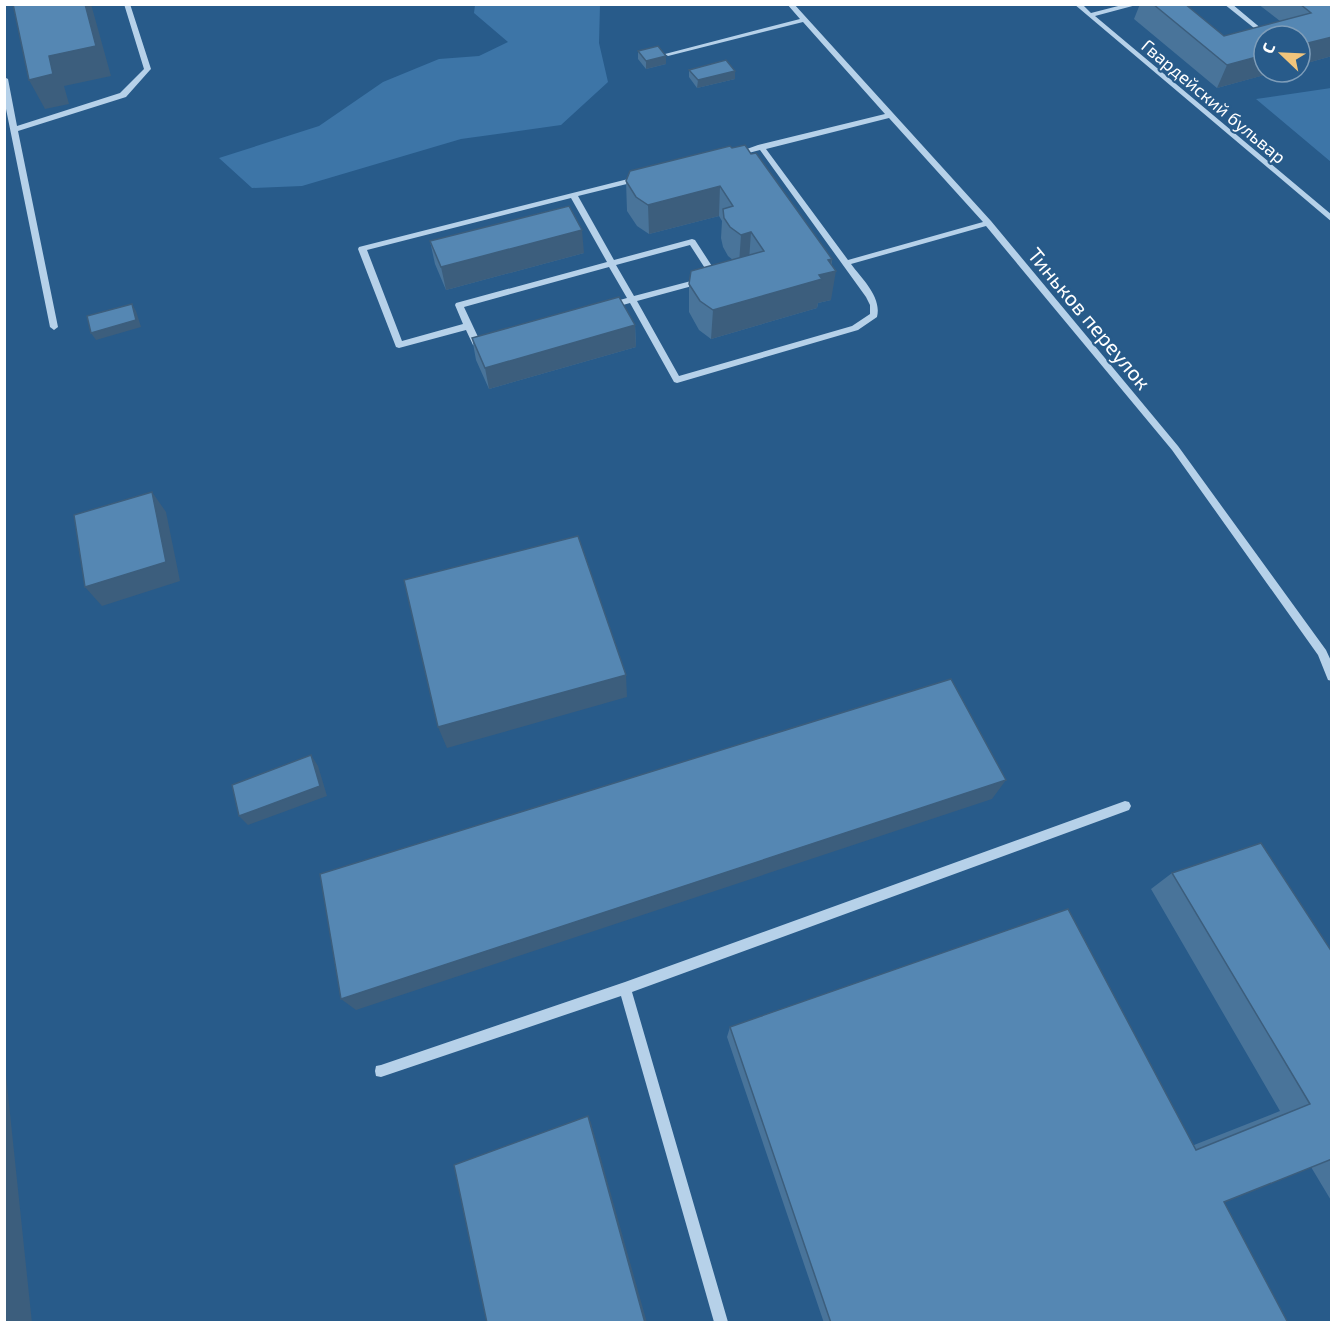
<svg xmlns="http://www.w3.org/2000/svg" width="1336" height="1327" font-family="'Exo 2',sans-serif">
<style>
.green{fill:#3d75a7}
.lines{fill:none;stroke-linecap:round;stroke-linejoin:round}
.minor{fill:#b6d1e9;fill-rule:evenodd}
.wall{fill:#49749a}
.shaded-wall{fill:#3c5e7d}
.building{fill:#5587b3;stroke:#3c5e7d;stroke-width:1.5}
.labels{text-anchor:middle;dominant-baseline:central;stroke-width:4.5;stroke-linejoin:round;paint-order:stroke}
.far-street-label{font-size:18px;fill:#fff;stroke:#285b8a}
.street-label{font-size:21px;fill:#fff;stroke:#285b8a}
</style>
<rect width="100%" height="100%" fill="#285b8a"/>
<!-- green -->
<path class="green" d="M 475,5 L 600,5 L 599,43 L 608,82 L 561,125 L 461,139 L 302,186 L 252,188 L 219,158 L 319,126 L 383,82 L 439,59 L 479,56 L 508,42 L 474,13 Z
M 1331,88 L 1331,162 L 1256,99 Z"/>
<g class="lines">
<!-- minor -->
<path class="minor" d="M 124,4 L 130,4 L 151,69 L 150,70 L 126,97 L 18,131 L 58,327 L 54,330 L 50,327 L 4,99 L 4,77 L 8,79 L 17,126 L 120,93 L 144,69 Z
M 787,4 L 794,4 L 991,221 L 1178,446 L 1326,650 L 1332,663 L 1332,681 L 1328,680 L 1318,655 L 1172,450 L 986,226 L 851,264 C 862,279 882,297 877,317 L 858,330 L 677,383 L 674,382 L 630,303 L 476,346 L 473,345 L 466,330 L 399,348 L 396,347 L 358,249 L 359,247 L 640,176 L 644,178 L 643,180 L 578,196 L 614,260 L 692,239 L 695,240 L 719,277 L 718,279 L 637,301 L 679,376 L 852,326 L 870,314 L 870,305 L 866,297 L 760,150 L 737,156 L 733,154 L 758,145 L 885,114 L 803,22 L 668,56 L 665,54 L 800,19 ZM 889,118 L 983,222 L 848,260 L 766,149 ZM 571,198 L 607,262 L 456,303 L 455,305 L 463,324 L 402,341 L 367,250 ZM 690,245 L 710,276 L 634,296 L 616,265 ZM 609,267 L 627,298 L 479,339 L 464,307 Z
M 1074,4 L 1082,4 L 1091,13 L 1126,4 L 1140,4 L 1095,16 L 1332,215 L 1332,222 Z
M 1224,4 L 1232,4 L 1269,35 L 1264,36 Z
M 1125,801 L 1129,802 L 1131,806 L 1129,810 L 632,992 L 728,1322 L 714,1322 L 621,996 L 381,1077 L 376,1076 L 375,1071 L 376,1066 L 381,1065 L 625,982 Z"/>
</g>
<!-- wall -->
<path class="wall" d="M 1140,4 L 1185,4 L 1224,36 L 1280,21 L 1258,4 L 1332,4 L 1332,56 L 1217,88 L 1134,19 Z
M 638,51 L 666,56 L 666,64 L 646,69 L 638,59 Z
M 689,70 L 735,79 L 697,88 L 689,77 Z
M 730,146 L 832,259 L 831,300 L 818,303 L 817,308 L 711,339 L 699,330 L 689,312 L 689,284 L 733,260 L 728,256 L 723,247 L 721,238 L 722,221 L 719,216 L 649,234 L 637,226 L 627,211 L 626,181 Z
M 430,241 L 584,253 L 446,290 L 435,264 Z
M 635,325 L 636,347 L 489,389 L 476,360 L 472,338 Z
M 1172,873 L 1332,952 L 1332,1202 L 1311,1167 L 1224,1202 L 1288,1323 L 824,1323 L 727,1037 L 730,1027 L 1194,1145 L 1280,1111 L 1151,889 Z"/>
<!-- shaded-wall -->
<path class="shaded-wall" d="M 85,4 L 91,4 L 111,76 L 64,86 L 69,104 L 45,109 L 29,80 L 49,56 Z
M 1332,37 L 1332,56 L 1300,65 L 1300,45 Z
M 1264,55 L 1264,72 L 1276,72 L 1217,88 L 1227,65 Z
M 666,56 L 666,64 L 646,69 L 646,61 Z
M 735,71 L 735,79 L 697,88 L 698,80 Z
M 720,186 L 719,216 L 649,234 L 648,205 Z
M 582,230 L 584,253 L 446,290 L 441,267 Z
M 751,232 L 749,261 L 739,264 L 741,235 Z
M 832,259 L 830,272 L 836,271 L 831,300 L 818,303 L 817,308 L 711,339 L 713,310 L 819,275 L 828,260 Z
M 132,304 L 136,311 L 141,327 L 96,340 L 91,333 Z
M 635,325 L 636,347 L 489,389 L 485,368 Z
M 152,492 L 166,512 L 180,581 L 102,606 L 85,587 Z
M 626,675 L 627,697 L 447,748 L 438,727 Z
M 311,755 L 318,766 L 327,796 L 248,825 L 239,816 Z
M 1006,780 L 992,799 L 356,1010 L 341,999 Z
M 4,1056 L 32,1323 L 4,1323 Z
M 588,1116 L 591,1123 L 647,1323 L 645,1323 Z"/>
<!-- building -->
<path class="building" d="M 13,4 L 85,4 L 96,46 L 49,56 L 53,74 L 29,80 Z
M 1153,4 L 1185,4 L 1224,36 L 1311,13 L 1300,4 L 1332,4 L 1332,37 L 1300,45 L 1300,36 L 1264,36 L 1264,55 L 1227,65 Z
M 658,46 L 666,56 L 646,61 L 638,51 Z
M 726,60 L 735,71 L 698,80 L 689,70 Z
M 745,145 L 751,154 L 756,153 L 832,259 L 828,260 L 836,271 L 819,275 L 822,279 L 713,310 L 700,301 L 689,284 L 691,271 L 764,251 L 751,232 L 741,235 L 730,227 L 724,218 L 723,209 L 733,206 L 720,186 L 648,205 L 636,197 L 626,181 L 630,171 L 730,146 L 732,148 Z
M 569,206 L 582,230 L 441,267 L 430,241 Z
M 619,297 L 635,325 L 485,368 L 472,338 Z
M 132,304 L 136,320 L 91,333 L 87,316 Z
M 152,492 L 166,562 L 85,587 L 74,515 Z
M 578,536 L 626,675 L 438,727 L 404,580 Z
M 951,679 L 1006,780 L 341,999 L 320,874 Z
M 311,755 L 320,786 L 239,816 L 232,785 Z
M 1261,843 L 1332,952 L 1332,1159 L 1224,1202 L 1288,1323 L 831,1323 L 730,1027 L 1068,909 L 1196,1150 L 1310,1104 L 1172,873 Z
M 588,1116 L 645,1323 L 487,1323 L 454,1165 Z"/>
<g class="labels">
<!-- far-street labels -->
<g class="far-street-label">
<text transform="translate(1214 101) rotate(40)">Гвардейский бульвар</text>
</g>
<!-- street labels -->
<g class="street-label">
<text transform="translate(1090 318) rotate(50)">Тиньков переулок</text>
</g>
</g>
<!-- border -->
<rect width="1336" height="1327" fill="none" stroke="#ffffff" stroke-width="12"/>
<!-- north arrow -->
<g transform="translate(1282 54) rotate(293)"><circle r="28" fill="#285b8a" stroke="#7e9db9" stroke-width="1.5"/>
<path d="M0-4.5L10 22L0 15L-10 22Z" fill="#f1c57c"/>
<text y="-9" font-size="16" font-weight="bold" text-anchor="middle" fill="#ffffff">С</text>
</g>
</svg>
